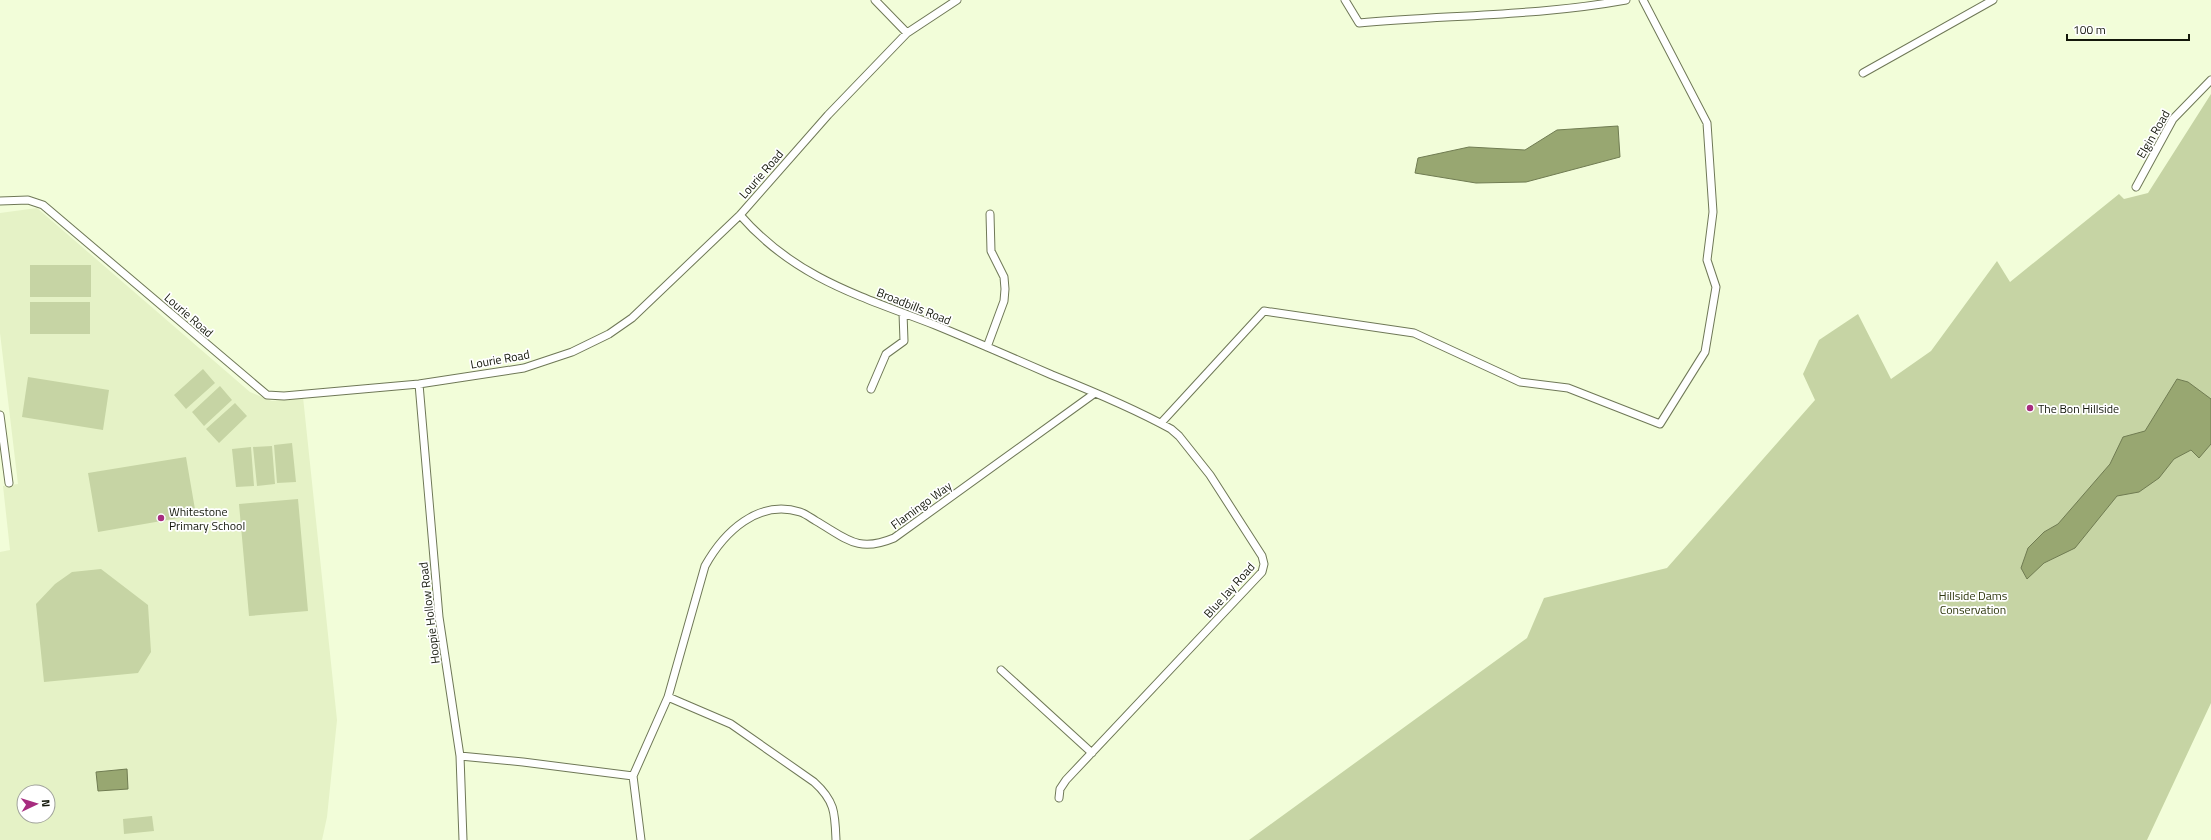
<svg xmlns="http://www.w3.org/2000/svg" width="2211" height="840" font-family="'Titillium Web',sans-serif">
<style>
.built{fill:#e5f2c6;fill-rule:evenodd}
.green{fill:#c6d4a4}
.water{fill:#98a771;stroke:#707c52}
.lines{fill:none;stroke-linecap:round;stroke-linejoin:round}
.minor-casing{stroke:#6f7857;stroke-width:9}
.minor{stroke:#fff;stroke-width:7}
.poi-dot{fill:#a72c7f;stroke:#fff;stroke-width:1.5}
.labels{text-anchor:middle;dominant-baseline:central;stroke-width:3.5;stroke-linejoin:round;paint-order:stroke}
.street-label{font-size:12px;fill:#14180b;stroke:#fff}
.poi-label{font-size:12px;fill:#14180b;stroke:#fff;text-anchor:start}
.park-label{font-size:12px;fill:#2e370d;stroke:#fff}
</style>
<rect width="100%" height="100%" fill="#f2fdd9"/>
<!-- built -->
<path class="built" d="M 37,208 L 250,392 L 272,401 L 303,397 L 337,720 L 327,817 L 322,840 L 0,840 L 0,552 L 10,550 L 3,486 L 18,484 L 0,333 L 0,213 ZM 24,792 L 48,792 L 48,816 L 24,816 Z"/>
<!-- green -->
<path class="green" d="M 2211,94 L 2211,703 L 2147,840 L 1249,840 L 1527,638 L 1544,598 L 1667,568 L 1815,400 L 1803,374 L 1819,340 L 1858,314 L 1891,379 L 1931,351 L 1997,261 L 2010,282 L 2119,194 L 2124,199 L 2148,193 Z
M 30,265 L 91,265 L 91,297 L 30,297 Z
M 30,302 L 90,302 L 90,334 L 30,334 Z
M 203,369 L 215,383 L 186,409 L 174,395 Z
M 28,377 L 109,390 L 103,430 L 22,417 Z
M 220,386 L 232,400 L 204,426 L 192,412 Z
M 235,403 L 247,416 L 219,443 L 206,429 Z
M 292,443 L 296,482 L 277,483 L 274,445 Z
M 272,446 L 275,484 L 257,486 L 253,447 Z
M 251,447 L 254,486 L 236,487 L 232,449 Z
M 186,457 L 196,515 L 98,532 L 88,473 Z
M 298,499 L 308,611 L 249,616 L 239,504 Z
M 101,569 L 148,605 L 151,652 L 138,673 L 44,682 L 36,604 L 55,584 L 72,572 Z
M 152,816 L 154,831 L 124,834 L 123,819 Z"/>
<!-- water -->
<path class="water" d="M 1618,126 L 1620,157 L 1526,182 L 1476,183 L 1415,173 L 1418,158 L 1469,147 L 1525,150 L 1557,130 Z
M 2177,379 L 2188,382 L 2211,399 L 2211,444 L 2199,458 L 2191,450 L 2174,459 L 2159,478 L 2139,492 L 2117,496 L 2075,548 L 2044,563 L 2027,579 L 2021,568 L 2028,548 L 2044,532 L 2058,524 L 2110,464 L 2123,437 L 2145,431 Z
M 127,769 L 128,789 L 98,791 L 96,772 Z"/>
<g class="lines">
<!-- minor casing -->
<g class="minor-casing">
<path id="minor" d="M 875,0 L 907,33
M 1345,0 L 1359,23 C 1448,15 1538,16 1626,0
M 1863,73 L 1993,0
M 2136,187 L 2173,119 L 2211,80
M 0,201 L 28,200 L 43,205 L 267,395 L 284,396 L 419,384 L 524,368 L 572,352 L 609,334 L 632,318 L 740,215 L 828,115 L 907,33 L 957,0
M 740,215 C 795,278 860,296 935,325 C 974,341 1013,358 1052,375 C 1092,391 1133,408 1171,429 L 1179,436 L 1210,475 L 1262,556 L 1264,564 L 1262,572 L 1066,780 L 1060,789 L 1059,798
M 987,347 L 1004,301 L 1005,289 L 1004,277 L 991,251 L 990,214
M 419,384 L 439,617 L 460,756 L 463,840
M 871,389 L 886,354 L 904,341 L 903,313
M 0,415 L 9,483
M 1161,423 L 1264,311 L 1414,333 L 1520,382 L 1568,388 L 1660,424 L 1705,352 L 1716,287 L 1707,260 L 1713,212 L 1707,123 L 1643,0
M 1001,670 L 1092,753
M 668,697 L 705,566 C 724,532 758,499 800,512 C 806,514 811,518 816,521 C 847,539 858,553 894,538 L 1095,393
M 460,756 L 523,762 L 633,776
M 633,776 L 668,697 L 731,724 L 814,782 C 835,801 835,813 836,840
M 633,776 L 641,840"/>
</g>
<!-- minor -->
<use href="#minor" class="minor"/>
</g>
<!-- markers -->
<g class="poi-dot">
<circle cx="2030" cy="408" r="4"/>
<circle cx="161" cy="518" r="4"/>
</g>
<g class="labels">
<!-- street labels -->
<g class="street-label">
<text transform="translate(2153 134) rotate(-60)">Elgin Road</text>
<text transform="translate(761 174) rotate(-49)">Lourie Road</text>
<text transform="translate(914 306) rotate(22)">Broadbills Road</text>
<text transform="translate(189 315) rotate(41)">Lourie Road</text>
<text transform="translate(500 359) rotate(-10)">Lourie Road</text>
<text transform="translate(921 505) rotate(-36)">Flamingo Way</text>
<text transform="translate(1229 590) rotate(-48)">Blue Jay Road</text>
<text transform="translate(429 613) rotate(-97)">Hoopie Hollow Road</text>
</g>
<!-- poi labels -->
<g class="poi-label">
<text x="2038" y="408">The Bon Hillside</text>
<text x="169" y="511">Whitestone<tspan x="169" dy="14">Primary School</tspan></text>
</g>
<!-- park labels -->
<g class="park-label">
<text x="1973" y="595">Hillside Dams<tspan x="1973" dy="14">Conservation</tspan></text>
</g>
</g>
<!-- north arrow -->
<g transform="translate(36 804) rotate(86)"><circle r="19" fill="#ffffff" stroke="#a1a39d"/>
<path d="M0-3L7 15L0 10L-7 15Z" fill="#a72c7f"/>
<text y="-6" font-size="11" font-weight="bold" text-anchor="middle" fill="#14180b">N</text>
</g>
<!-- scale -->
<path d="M2067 34v6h122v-6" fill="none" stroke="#14180b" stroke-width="2"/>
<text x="2073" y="34" font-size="12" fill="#14180b" stroke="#ffffff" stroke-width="3" paint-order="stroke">100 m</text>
</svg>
